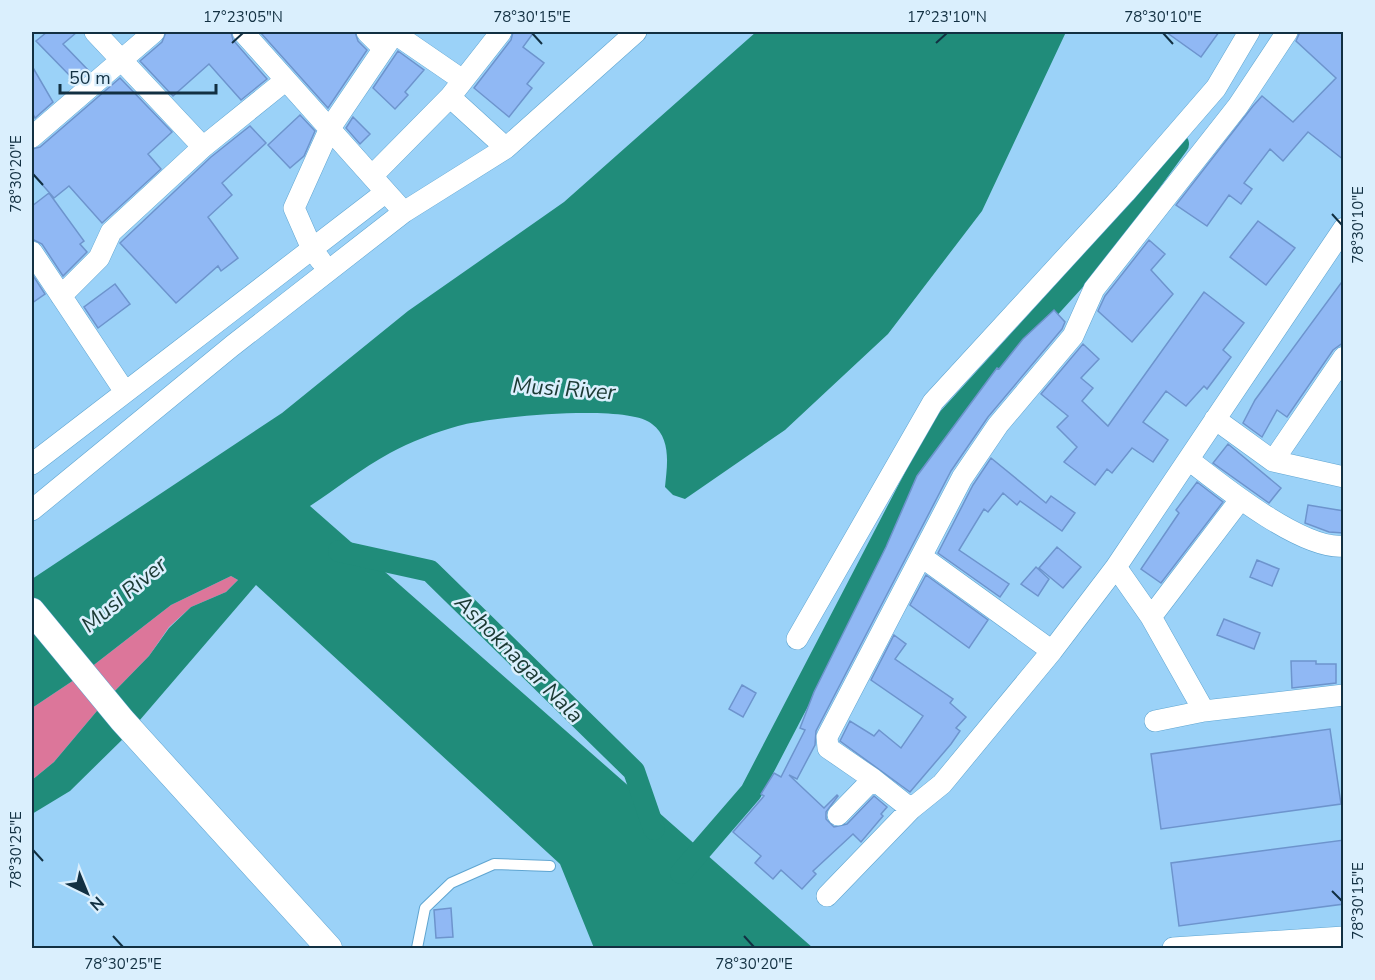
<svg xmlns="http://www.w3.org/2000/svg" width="1375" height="980" font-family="'Nunito Sans',sans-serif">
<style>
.green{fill:#dc769a}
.water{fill:#208c7a}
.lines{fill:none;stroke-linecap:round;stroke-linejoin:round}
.canal{stroke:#208c7a;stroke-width:22}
.building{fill:#90b8f4;stroke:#6d94cd;stroke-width:1.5}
.service-casing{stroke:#5fa5d1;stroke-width:12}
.minor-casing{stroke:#5fa5d1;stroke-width:22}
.tertiary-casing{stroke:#5fa5d1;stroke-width:27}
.service{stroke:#fff;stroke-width:10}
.minor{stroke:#fff;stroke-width:21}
.tertiary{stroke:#fff;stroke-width:26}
.ticks{fill:none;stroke:#123042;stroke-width:2}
.labels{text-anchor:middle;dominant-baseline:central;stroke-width:5;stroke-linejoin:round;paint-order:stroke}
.water-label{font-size:22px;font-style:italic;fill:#1c3a34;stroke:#daeffd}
.neatline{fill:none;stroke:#123042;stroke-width:2}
.ticks-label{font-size:15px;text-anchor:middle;fill:#123042}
</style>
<rect width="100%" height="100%" fill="#9bd2f8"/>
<!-- green -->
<path class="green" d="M 231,576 L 238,580 L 226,592 L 191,607 L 169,627 L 149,656 L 107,699 L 54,762 L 32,780 L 32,708 L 77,678 L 171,605 Z"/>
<!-- water -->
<path class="water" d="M 756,32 L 1066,32 L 982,211 L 888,334 L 785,430 L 685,499 L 673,495 L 665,487 C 667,466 672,439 652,424 C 628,403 490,417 458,426 C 436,432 410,442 390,453 C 362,468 336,489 310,506 L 813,948 L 594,948 L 560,864 L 256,585 L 127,735 L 70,791 L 32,814 L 32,780 L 54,762 L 107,699 L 149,656 L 169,628 L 191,607 L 226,592 L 238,580 L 231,576 L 171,605 L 77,678 L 32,708 L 32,579 L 282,413 L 408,311 L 564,202 Z"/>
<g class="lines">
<!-- canal -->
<path class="canal" d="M 339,551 L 430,571 L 634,771 L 654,829
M 681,873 L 751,792 L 941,427 L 1097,255 L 1178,144"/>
</g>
<!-- building -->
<path class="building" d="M 47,32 L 77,32 L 63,44 L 89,71 L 76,82 L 36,41 Z
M 166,32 L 231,32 L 233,40 L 267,79 L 241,100 L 209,64 L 173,96 L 140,61 L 162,42 Z
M 260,32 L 355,32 L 358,41 L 367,50 L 328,108 Z
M 513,32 L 534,32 L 523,47 L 544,63 L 527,84 L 532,88 L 509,117 L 474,88 L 511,40 Z
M 1166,32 L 1219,32 L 1201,57 Z
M 1300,32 L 1344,32 L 1344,160 L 1308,132 L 1283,161 L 1270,149 L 1244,183 L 1252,189 L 1241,204 L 1229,195 L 1207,226 L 1176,205 L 1253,106 L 1262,96 L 1293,122 L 1336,78 L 1296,41 Z
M 398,51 L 424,70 L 405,92 L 408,95 L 395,109 L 373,88 Z
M 32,66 L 53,102 L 35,118 L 32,112 Z
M 120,78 L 172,132 L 148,154 L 161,169 L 102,223 L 69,186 L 54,198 L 32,173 L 32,149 L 40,147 Z
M 300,115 L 315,131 L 304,156 L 290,168 L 268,145 Z
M 353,117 L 370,134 L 360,144 L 346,128 Z
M 250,126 L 266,143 L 222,183 L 232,195 L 208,217 L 238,258 L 221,271 L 218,266 L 176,303 L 120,243 L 211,157 Z
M 49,193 L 84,241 L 80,244 L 87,252 L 63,276 L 42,244 L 32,239 L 32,206 Z
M 1258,221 L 1295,248 L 1266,285 L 1230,257 Z
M 1149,240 L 1165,254 L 1151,270 L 1173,294 L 1132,342 L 1098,311 L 1105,296 Z
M 32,274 L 45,294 L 32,303 Z
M 1344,279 L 1344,342 L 1333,350 L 1287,417 L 1277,410 L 1262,437 L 1243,423 L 1255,400 Z
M 115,284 L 130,304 L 98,328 L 84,307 Z
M 1204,292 L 1244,323 L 1223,350 L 1231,357 L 1207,389 L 1204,386 L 1186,406 L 1166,391 L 1143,422 L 1168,440 L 1153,462 L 1132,448 L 1112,473 L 1107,469 L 1095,485 L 1064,462 L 1077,447 L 1057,427 L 1068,416 L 1041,394 L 1083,344 L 1099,359 L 1081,378 L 1093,388 L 1082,401 L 1108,426 Z
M 1054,310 L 1065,322 L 1062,329 L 988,417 L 951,471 L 816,731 L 815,745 L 797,779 L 789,775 L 824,808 L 837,795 L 838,796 L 826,812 L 826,819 L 834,827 L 847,824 L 874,796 L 887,807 L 881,814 L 883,816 L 861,842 L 853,834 L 813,871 L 816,874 L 802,889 L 781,870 L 773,879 L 755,863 L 761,856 L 733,832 L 764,796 L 761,794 L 774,773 L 781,777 L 805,730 L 800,728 L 814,692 L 886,547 L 917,476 L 997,368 L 999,369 L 1023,339 Z
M 1228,444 L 1281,488 L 1269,503 L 1213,463 Z
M 991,458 L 1046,503 L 1051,496 L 1075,513 L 1062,531 L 1020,501 L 1017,505 L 1003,493 L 988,512 L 984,509 L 959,550 L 1009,584 L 1000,597 L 938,553 L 973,485 Z
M 1197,482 L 1223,502 L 1161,583 L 1141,569 L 1179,513 L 1176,510 Z
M 1308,505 L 1344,511 L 1344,533 L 1329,532 L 1305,523 Z
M 1057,547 L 1081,567 L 1063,588 L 1039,568 Z
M 1257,560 L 1279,569 L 1272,586 L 1250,577 Z
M 1036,567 L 1049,579 L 1038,596 L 1021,584 Z
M 926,575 L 988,620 L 969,648 L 910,605 Z
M 1224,619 L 1260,633 L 1254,649 L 1217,635 Z
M 894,635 L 906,644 L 895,659 L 953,699 L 950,703 L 966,717 L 956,728 L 960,731 L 951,744 L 910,792 L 840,741 L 850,721 L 874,736 L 879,730 L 901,748 L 923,716 L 871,680 Z
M 1291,661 L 1316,661 L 1316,664 L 1336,664 L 1336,683 L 1292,688 Z
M 742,685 L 756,693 L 743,717 L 729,709 Z
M 1330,729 L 1341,804 L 1161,829 L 1151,754 Z
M 1344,840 L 1344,904 L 1179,926 L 1171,863 Z
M 451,908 L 453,937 L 436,938 L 434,910 Z"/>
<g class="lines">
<!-- service casing -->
<g class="service-casing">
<path id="service" d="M 417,948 L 425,908 L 451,883 L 494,864 L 550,866"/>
</g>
<!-- minor casing -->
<g class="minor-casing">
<path id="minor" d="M 95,32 L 203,147
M 243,32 L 386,192
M 367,32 L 383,48
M 394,33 L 461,79
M 450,97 L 506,148
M 32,137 L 154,32
M 372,176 L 450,97 L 501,32
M 32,252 L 125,392
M 321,261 L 312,249 L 294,208 L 330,128 L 395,32
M 61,296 L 99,258 L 111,232 L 203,147 L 286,80
M 1215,419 L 1273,461 L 1344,477
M 1189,460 C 1221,485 1303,551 1344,546
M 1273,461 L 1344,357
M 32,464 L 386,192 L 404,212
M 32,510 L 232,346 L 404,212 L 506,148 L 636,32
M 922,557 L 1052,651
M 1116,567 L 1151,617 L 1204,711
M 1151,617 L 1240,500
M 797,639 L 933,402 L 1125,193 L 1216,88 L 1249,32
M 1155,721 L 1204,711 L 1344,695
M 911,809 L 873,779 L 828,748 L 827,737 L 962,478 L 998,425 L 1073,336 L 1094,289 L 1238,106 L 1287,32
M 838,815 L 873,779
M 827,896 L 911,809 L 942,784 L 1052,651 L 1116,567 L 1344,228
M 1173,948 L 1344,937"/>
</g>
<!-- tertiary casing -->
<g class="tertiary-casing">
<path id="tertiary" d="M 32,611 L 122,720 L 329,948"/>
</g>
<!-- service -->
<use href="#service" class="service"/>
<!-- minor -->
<use href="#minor" class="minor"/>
<!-- tertiary -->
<use href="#tertiary" class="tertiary"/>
</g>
<!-- ticks -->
<path class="ticks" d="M 532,33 L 542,44M 1163,33 L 1173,44M 232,43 L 243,33M 936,43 L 947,33M 33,174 L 43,185M 1332,214 L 1342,225M 33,850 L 43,861M 1332,891 L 1342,901M 113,936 L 123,947M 744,936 L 754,947"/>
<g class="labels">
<!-- water labels -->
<g class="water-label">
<text transform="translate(564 389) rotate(4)">Musi River</text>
<text transform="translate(124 595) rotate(-40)">Musi River</text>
<text transform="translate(519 659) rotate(45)">Ashoknagar Nala</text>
</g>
</g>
<!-- border -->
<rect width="1375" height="980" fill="none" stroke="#daeffd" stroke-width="66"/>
<!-- north arrow -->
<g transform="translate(87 893) rotate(137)" stroke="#daeffd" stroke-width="4.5" paint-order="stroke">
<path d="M0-4.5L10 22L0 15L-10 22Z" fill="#123042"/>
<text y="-9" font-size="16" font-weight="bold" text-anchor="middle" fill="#123042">N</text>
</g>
<!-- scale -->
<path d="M60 84v9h156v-9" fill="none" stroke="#123042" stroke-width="3"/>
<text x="69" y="84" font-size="18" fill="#123042" stroke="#daeffd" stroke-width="4.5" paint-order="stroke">50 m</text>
<rect x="33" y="33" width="1309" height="914" class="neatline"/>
<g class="ticks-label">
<text x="243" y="22">17°23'05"N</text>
<text x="532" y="22">78°30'15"E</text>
<text x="947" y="22">17°23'10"N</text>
<text x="1163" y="22">78°30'10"E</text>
<text transform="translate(16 174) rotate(-90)" y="5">78°30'20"E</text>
<text transform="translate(1358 225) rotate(-90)" y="5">78°30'10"E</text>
<text transform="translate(16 850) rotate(-90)" y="5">78°30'25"E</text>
<text transform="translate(1358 901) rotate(-90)" y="5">78°30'15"E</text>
<text x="123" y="969">78°30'25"E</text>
<text x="754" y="969">78°30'20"E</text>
</g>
</svg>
